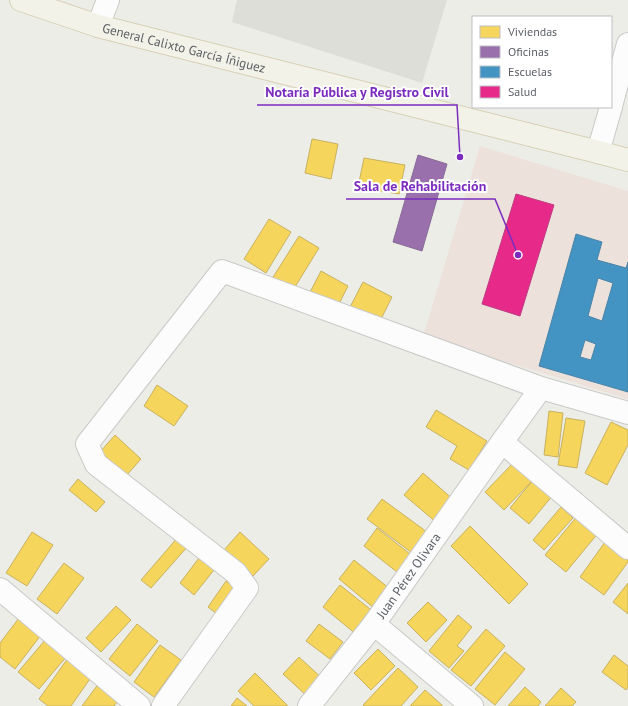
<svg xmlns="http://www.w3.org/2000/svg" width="628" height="706" font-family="'PT Sans',sans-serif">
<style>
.industrial{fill:#deded9}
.medical{fill:#ede1dc}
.homes{fill:#f6d55c;stroke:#c8b25f}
.offices{fill:#9970ab;stroke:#876b96}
.schools{fill:#4393c3;stroke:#4a84a7;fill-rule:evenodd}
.health{fill:#e7298a;stroke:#bd3a7f}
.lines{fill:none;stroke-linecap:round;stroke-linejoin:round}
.minor-casing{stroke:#c9cac8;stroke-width:24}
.major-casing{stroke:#d6d1b4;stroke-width:24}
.minor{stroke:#fcfcfc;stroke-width:22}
.major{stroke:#f3f2e8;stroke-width:22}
.labels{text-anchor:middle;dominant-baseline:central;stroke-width:4;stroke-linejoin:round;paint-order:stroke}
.street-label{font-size:13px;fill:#5c6066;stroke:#fff}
.leader{fill:none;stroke:#7b2cbf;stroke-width:1.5}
.callout-dot{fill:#7b2cbf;stroke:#fff;stroke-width:1.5}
.callout-label{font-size:14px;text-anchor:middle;font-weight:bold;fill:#7b2cbf;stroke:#fff;stroke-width:4;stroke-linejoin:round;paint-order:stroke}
</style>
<rect width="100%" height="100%" fill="#edede8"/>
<!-- industrial -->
<path class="industrial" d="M 237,0 L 447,0 L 422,83 L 232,22 Z"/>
<!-- medical -->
<path class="medical" d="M 480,146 L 628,191 L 628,399 L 423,337 Z"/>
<!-- homes -->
<path class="homes" d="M 312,139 L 338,144 L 331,179 L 305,173 Z
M 364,158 L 405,165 L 399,194 L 358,187 Z
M 269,219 L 291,232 L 266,273 L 244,259 Z
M 299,236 L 319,248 L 290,295 L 270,282 Z
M 321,271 L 348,286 L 336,310 L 308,296 Z
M 363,282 L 392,297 L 377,327 L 348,311 Z
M 157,385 L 188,406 L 174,426 L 144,406 Z
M 436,410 L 487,441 L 469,470 L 450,459 L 457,446 L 426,427 Z
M 549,411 L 563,413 L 558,457 L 544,455 Z
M 566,418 L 585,421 L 577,468 L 558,465 Z
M 611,422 L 628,430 L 628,445 L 607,485 L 585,473 Z
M 115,435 L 141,459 L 126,476 L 100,452 Z
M 515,461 L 534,479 L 504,510 L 485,492 Z
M 423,473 L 455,501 L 437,523 L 404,495 Z
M 78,479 L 105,502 L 96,512 L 69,490 Z
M 534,479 L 553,495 L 529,524 L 510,508 Z
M 382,499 L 427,532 L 412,553 L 367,519 Z
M 561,507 L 573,518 L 544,550 L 533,540 Z
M 578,515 L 599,532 L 566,572 L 545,555 Z
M 470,526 L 528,584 L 509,604 L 451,546 Z
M 377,528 L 410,554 L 397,572 L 364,546 Z
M 32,532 L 53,545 L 27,586 L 6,573 Z
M 240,532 L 269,559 L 253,576 L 224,550 Z
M 178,537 L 188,546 L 151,588 L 141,580 Z
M 605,542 L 628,559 L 628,562 L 604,595 L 580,577 Z
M 199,558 L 214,570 L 194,595 L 180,583 Z
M 354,560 L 390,589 L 374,608 L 339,579 Z
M 64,563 L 84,578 L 57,614 L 37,599 Z
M 226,581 L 240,591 L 221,617 L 208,607 Z
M 628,583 L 628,614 L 613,602 Z
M 340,585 L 375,613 L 357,635 L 323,607 Z
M 428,602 L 447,620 L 426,642 L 407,623 Z
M 116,606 L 131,620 L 101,652 L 86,638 Z
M 458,615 L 472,627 L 457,646 L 464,651 L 449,668 L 429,651 Z
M 19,618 L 41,635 L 15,669 L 0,657 L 0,643 Z
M 137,624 L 158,641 L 130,676 L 109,659 Z
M 319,624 L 343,642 L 330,659 L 306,641 Z
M 486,629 L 505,646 L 471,686 L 451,670 Z
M 46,639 L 67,656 L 39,689 L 18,672 Z
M 160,645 L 181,660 L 154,697 L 134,682 Z
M 378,649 L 395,666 L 371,690 L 354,673 Z
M 505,652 L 525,669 L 495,705 L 475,689 Z
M 614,655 L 628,666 L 628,687 L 626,690 L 602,672 Z
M 299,657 L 324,680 L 308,697 L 283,674 Z
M 68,658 L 92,676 L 71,706 L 48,706 L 39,699 Z
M 398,668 L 418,687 L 401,706 L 364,706 L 363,705 Z
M 255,673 L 288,706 L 254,706 L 238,691 Z
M 99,683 L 120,698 L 114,706 L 82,706 Z
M 525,687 L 541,702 L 538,706 L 508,706 Z
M 561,688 L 576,702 L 572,706 L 545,706 Z
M 425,690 L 442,705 L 442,706 L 410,706 Z
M 237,698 L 247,706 L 231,706 Z"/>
<!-- offices -->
<path class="offices" d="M 418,155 L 447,164 L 422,251 L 393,242 Z"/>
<!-- schools -->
<path class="schools" d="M 576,234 L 602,242 L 597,260 L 626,268 L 628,262 L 628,392 L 539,366 ZM 598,278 L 613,283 L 602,321 L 588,316 ZM 585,340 L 596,344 L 591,360 L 580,357 Z"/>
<!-- health -->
<path class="health" d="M 516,194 L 554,205 L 520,316 L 482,304 Z"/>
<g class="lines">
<!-- minor casing -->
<g class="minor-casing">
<g id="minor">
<path d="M 98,26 L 108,0"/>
<path d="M 611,106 L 628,44"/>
<path d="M 598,152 L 611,107"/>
<path d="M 502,442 L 628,548"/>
<path d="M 0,589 L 139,706"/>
<path d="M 374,624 L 472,706"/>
<path d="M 163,706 L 247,588 L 236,573 L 96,464 L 87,444 L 222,271 L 541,388 L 628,413"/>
<path id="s1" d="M 309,706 L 374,624 L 502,442 L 541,388"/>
</g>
</g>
<!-- major casing -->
<g class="major-casing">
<g id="major">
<path id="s2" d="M 21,0 L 98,26 L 598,152 L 628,160"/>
</g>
</g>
<!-- minor -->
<use href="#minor" class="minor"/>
<!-- major -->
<use href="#major" class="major"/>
</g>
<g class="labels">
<!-- street labels -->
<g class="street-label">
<text stroke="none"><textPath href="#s2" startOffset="170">General Calixto García Íñiguez</textPath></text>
<text stroke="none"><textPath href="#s1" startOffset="164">Juan Pérez Olivara</textPath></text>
</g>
</g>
<!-- callouts -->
<path class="leader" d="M460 157L457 105H257M518 255L495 199H346"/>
<g class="callout-dot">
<circle cx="460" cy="157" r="4"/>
<circle cx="518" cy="255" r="4"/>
</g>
<g class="callout-label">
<text x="357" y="97">Notaría Pública y Registro Civil</text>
<text x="420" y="191">Sala de Rehabilitación</text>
</g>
<!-- legend -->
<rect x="472" y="16" width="140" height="92" fill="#ffffff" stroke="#bebfc2"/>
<rect x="480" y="26" width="20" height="12" fill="#f6d55c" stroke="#bebfc2"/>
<text x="508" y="36" font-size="12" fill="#5c6066">Viviendas</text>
<rect x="480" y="46" width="20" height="12" fill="#9970ab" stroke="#bebfc2"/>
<text x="508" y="56" font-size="12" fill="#5c6066">Oficinas</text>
<rect x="480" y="66" width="20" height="12" fill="#4393c3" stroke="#bebfc2"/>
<text x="508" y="76" font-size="12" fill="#5c6066">Escuelas</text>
<rect x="480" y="86" width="20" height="12" fill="#e7298a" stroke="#bebfc2"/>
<text x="508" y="96" font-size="12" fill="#5c6066">Salud</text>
</svg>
